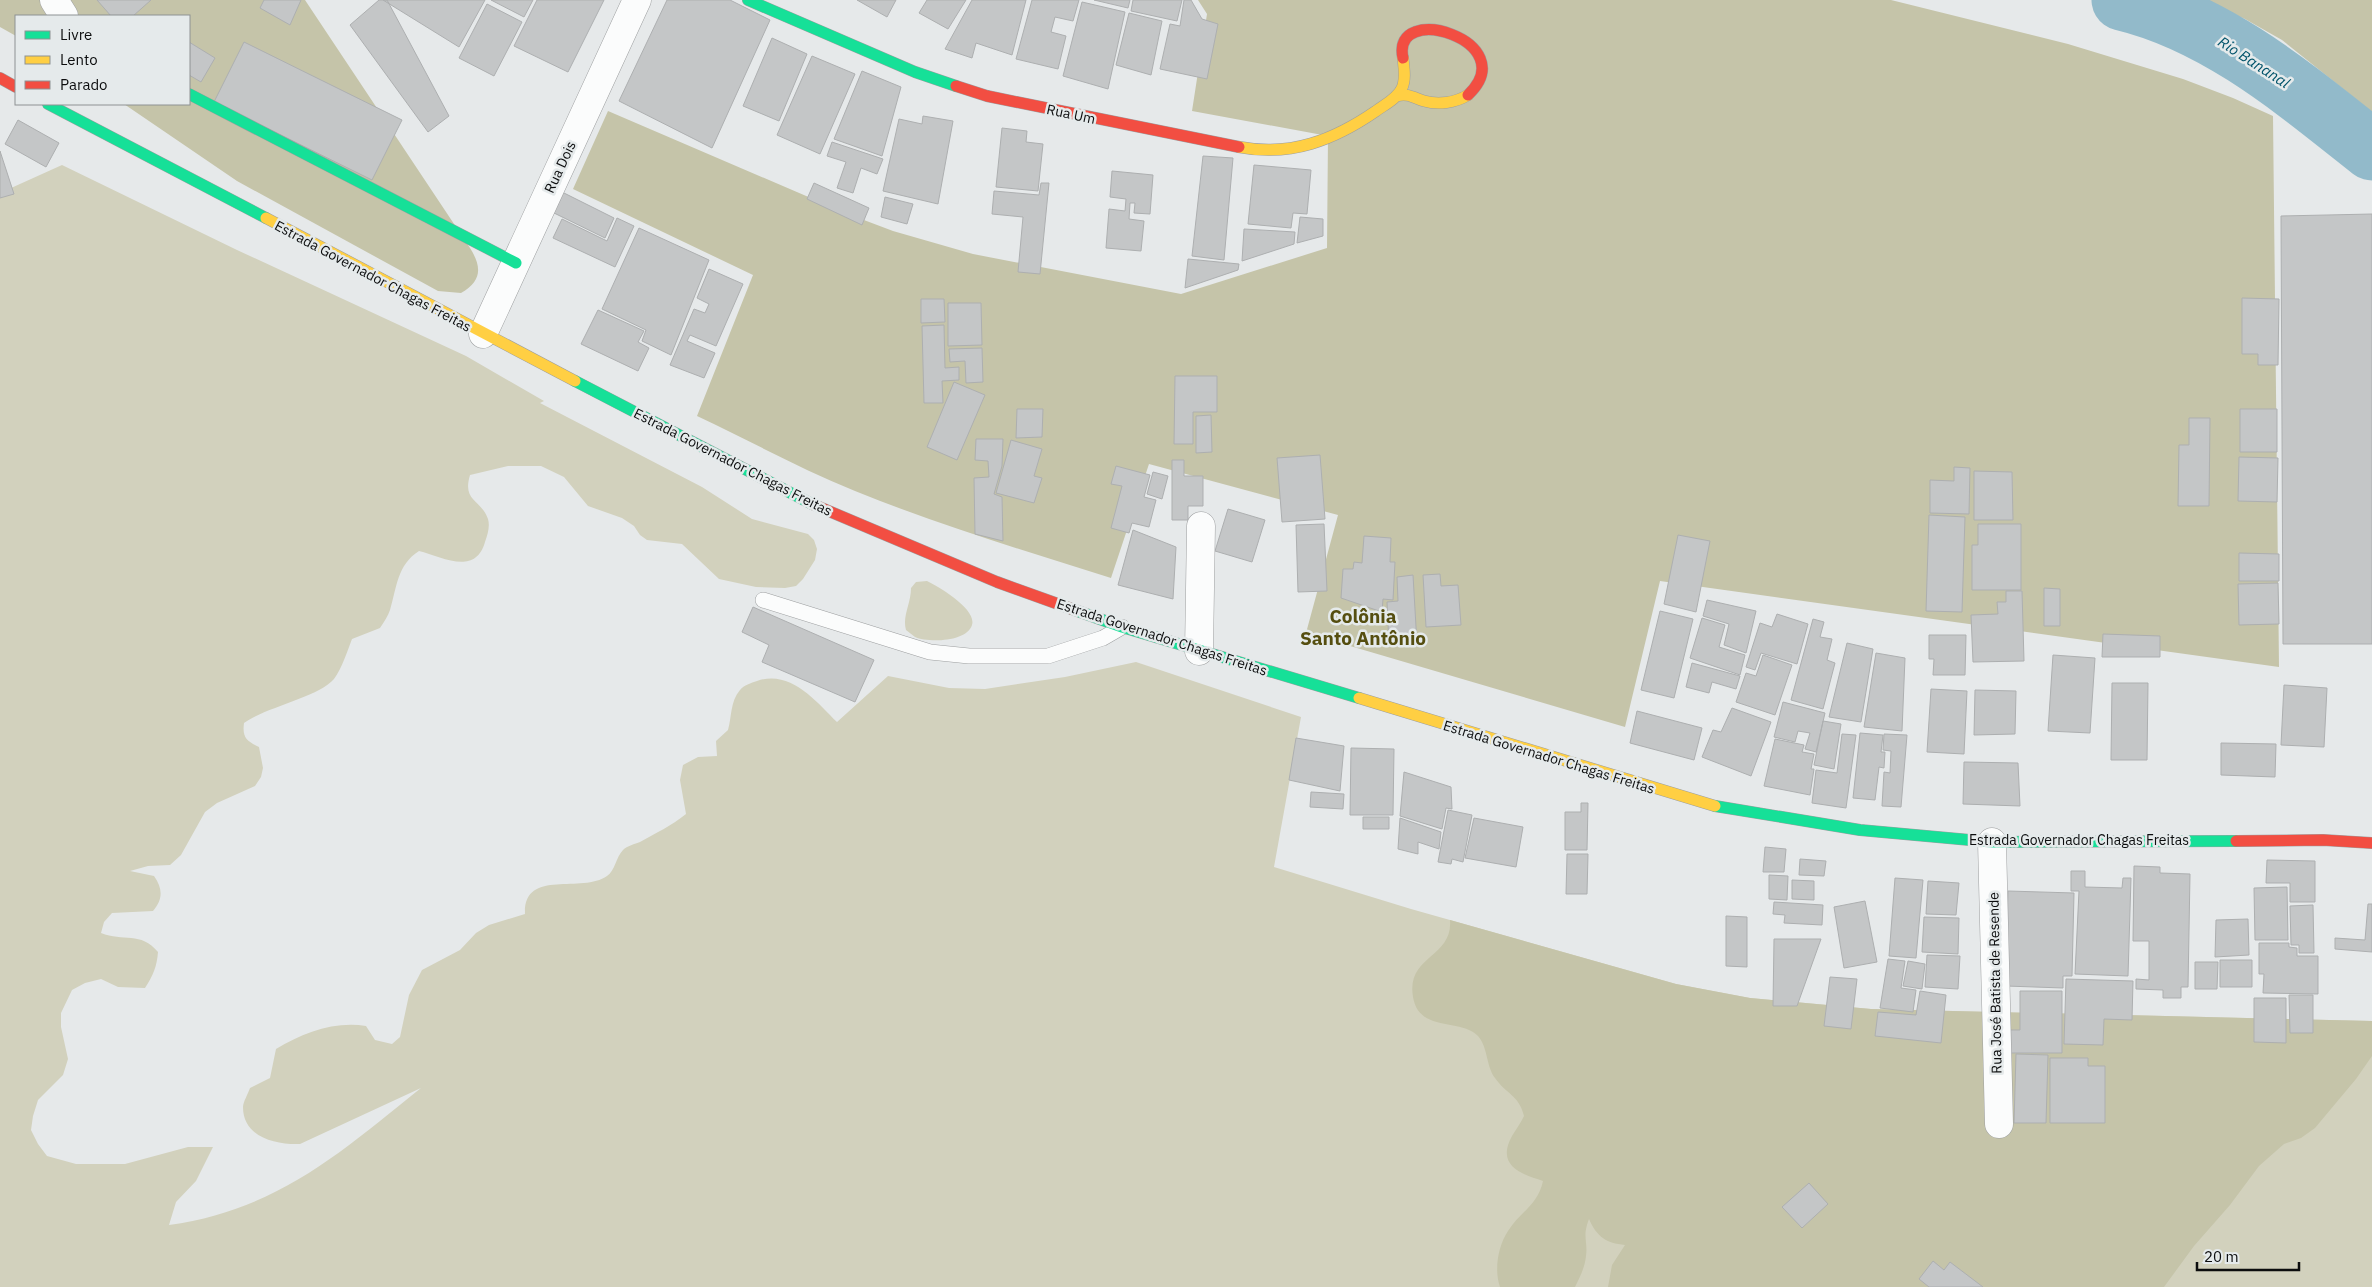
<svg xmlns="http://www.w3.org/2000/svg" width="2372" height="1287" font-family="'IBM Plex Sans',sans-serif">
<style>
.green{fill:#d2d1bd}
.forest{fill:#c5c4a9}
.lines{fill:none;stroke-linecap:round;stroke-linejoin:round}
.river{stroke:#92baca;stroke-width:61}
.building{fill:#c4c6c7;stroke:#adafb0}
.lane-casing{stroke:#9d9fa0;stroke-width:16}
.street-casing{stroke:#9d9fa0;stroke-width:29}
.fast-casing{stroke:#9d9fa0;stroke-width:12}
.slow-casing{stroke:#9d9fa0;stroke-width:12}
.jam-casing{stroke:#9d9fa0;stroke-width:12}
.lane{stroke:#fbfcfc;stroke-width:15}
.street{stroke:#fbfcfc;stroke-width:28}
.fast{stroke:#16e098;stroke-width:11}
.slow{stroke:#ffcf43;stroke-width:11}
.jam{stroke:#f24e42;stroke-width:11}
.labels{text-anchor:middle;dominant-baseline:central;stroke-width:5;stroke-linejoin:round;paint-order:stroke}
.street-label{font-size:14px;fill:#0c0d0e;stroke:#e5eaeb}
.water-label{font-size:15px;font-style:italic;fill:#00536a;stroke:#e5eaeb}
.district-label{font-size:19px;font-weight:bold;fill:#554e10;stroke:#e5eaeb}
</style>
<rect width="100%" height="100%" fill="#e6e9ea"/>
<!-- green -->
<path class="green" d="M 62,165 L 237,250 L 466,356 L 544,401 L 540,403 L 702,487 L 752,519 L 808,534 L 814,540 L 817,549 L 815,560 L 803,579 L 796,586 L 785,588 L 756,587 L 719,579 L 682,544 L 647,540 L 640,535 L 634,526 L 622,518 L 588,506 L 564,477 L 541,466 L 508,466 L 470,475 C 462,502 481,499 488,519 C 490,526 488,534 485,542 C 475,577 441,556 419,551 C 397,565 397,587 390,610 C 388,616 384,622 380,628 L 352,639 C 347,652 342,668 334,679 C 319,697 266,707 244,723 C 242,738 247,741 259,747 L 263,768 L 261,777 L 255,786 L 217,803 L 205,812 L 181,855 L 170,865 L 148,866 L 130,871 L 154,876 C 163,889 163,899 153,911 L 112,913 L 104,922 L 101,933 C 123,942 141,931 158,952 C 157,966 153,976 145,988 L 118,987 L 101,979 L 85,983 L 72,990 L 61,1013 L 61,1027 L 68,1059 L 63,1075 L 38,1100 L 33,1116 L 31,1130 L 38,1144 L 47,1156 L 76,1164 L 125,1164 L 188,1147 L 213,1147 L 196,1181 L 176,1202 L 169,1225 C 277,1210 340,1153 421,1088 L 300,1144 C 277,1145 243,1138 243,1107 C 243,1102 248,1094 250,1088 L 270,1078 L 276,1049 C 303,1033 334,1021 366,1026 L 375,1040 L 392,1044 L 400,1037 L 409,995 L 422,970 L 460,950 L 476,933 L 489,925 L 525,914 C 523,868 582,894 607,876 C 615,871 616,857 623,850 C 627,846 635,844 640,842 C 656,833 671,826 686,814 L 680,780 L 683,765 L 698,757 L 717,756 L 716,741 L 728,730 C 732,716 730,702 740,690 C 744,685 751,683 757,681 C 790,669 816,701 837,722 L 888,676 L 949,688 L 985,689 L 1065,677 L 1136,662 L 1301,717 L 1274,867 L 1411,909 L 1676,984 L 1750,998 L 1871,1009 L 2372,1021 L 2372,1287 L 0,1287 L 0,193 Z
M 927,581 C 939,587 977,609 972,625 C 967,642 928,643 915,637 C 912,635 909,632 906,630 C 902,616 911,604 911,588 L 916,582 Z"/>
<!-- forest -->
<path class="forest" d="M 0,0 L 305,0 L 470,248 C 482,267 482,281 461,293 L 438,291 L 237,181 L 124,104 L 189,104 L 189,16 L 16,16 L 16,36 L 0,27 Z
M 1198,0 L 1891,0 L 2068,44 L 2183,79 L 2233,98 L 2273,116 L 2279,667 L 1660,581 L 1625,727 L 1306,633 L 1338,515 L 1149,464 L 1111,578 C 1025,551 939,525 855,491 C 801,469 750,441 697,416 L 753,275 L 573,189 L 608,111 L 848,214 L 893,231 L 973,254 L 1181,294 L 1327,248 L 1328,136 L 1192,111 L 1207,14 Z
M 2203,0 L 2372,0 L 2372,112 L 2282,40 L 2245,19 Z
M 1450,920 L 1676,984 L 1750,998 L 1871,1009 L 2372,1021 L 2372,1056 L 2356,1079 L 2315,1128 L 2301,1138 L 2284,1144 L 2259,1166 L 2230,1205 L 2194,1246 L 2164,1287 L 1608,1287 L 1612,1265 L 1625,1245 C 1606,1243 1597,1237 1589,1219 C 1582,1237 1588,1241 1586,1256 C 1585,1267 1580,1277 1575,1287 L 1500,1287 C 1494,1270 1498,1246 1508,1231 C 1520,1212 1538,1205 1543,1181 C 1520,1174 1496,1165 1512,1136 C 1516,1129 1521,1123 1524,1116 C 1519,1095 1506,1094 1495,1078 C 1486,1066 1488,1047 1478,1036 C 1461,1018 1419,1033 1413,997 C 1406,955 1453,958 1450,920 Z"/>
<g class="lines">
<!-- river -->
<path class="river" d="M 2122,0 C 2218,23 2296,90 2372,150"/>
</g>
<!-- building -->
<path class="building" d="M 97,0 L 151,0 L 133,16 L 111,16 Z
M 264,0 L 301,0 L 290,25 L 260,8 Z
M 379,0 L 387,0 L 449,116 L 428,132 L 350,25 Z
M 383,0 L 485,0 L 459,47 Z
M 491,0 L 533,0 L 524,17 Z
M 537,0 L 604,0 L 568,72 L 514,46 Z
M 667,0 L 730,0 L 770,20 L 712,148 L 619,101 Z
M 857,0 L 896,0 L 887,17 Z
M 927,0 L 966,0 L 948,29 L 919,13 Z
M 972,0 L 1026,0 L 1012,55 L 976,43 L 972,58 L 945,49 Z
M 1032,0 L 1079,0 L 1073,21 L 1055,17 L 1051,32 L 1066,36 L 1058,69 L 1016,59 Z
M 1094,0 L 1130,0 L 1128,8 Z
M 1133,0 L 1182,0 L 1177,21 L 1131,11 Z
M 1184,0 L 1191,0 L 1202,19 L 1218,24 L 1207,79 L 1160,69 L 1170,24 L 1180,26 Z
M 1082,2 L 1125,12 L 1108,89 L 1063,76 Z
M 487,4 L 522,22 L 494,76 L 459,58 Z
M 1129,13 L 1162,21 L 1151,75 L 1116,65 Z
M 772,38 L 807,54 L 779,121 L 743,106 Z
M 189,42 L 215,58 L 201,82 L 189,75 Z
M 244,42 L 402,120 L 372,180 L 214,102 Z
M 812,56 L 855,74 L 820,154 L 777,135 Z
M 862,71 L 901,87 L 882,156 L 834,139 Z
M 923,116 L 953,121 L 938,204 L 883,191 L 899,119 L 922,124 Z
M 18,120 L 59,143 L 46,167 L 5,144 Z
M 1002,128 L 1027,131 L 1026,142 L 1043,144 L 1038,191 L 996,187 Z
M 832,142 L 883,159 L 877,174 L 861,168 L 853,193 L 837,188 L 846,162 L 827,156 Z
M 0,151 L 14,194 L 0,198 Z
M 1203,156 L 1233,158 L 1224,260 L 1192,256 Z
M 1254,165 L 1311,170 L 1307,214 L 1293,213 L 1291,228 L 1248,224 Z
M 1112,171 L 1153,175 L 1150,214 L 1134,213 L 1135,203 L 1130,203 L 1129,219 L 1144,221 L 1141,251 L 1106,248 L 1109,209 L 1125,211 L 1126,199 L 1110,197 Z
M 814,183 L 869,208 L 862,225 L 807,199 Z
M 1041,183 L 1049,183 L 1040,274 L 1018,272 L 1023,217 L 992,214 L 994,191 L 1039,195 Z
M 562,192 L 614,218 L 605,238 L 552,212 Z
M 885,197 L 913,204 L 907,224 L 881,217 Z
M 2372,214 L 2372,644 L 2283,644 L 2281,216 Z
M 1300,217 L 1323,219 L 1323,236 L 1297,243 Z
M 617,218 L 634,226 L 615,267 L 553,238 L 562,219 L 607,241 Z
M 639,228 L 709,260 L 671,355 L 642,341 L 646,330 L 602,309 Z
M 1244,229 L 1295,232 L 1294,244 L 1242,261 Z
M 1188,259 L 1239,264 L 1238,270 L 1185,288 Z
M 709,269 L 743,284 L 716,346 L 690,335 L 687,341 L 715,353 L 704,378 L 670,365 L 694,309 L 705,313 L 709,304 L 697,298 Z
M 2242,298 L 2279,299 L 2278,365 L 2258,365 L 2258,354 L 2242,354 Z
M 921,299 L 944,299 L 945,322 L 921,323 Z
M 948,303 L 981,303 L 982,345 L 948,346 Z
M 598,310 L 644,331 L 638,342 L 649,348 L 638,371 L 581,344 Z
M 944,325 L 945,368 L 959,367 L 959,380 L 942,381 L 943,403 L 924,403 L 922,326 Z
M 982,348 L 983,382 L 966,383 L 965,361 L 950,362 L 949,349 Z
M 1175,376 L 1217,376 L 1217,412 L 1193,412 L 1193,444 L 1174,444 Z
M 954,382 L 985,395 L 957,460 L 927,447 Z
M 1017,409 L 1043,409 L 1042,437 L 1016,438 Z
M 2240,409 L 2277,409 L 2277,452 L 2240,452 Z
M 1211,415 L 1212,452 L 1196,453 L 1196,416 Z
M 2189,418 L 2210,418 L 2209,506 L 2178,506 L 2179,445 L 2189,445 Z
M 976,439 L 1003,439 L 1002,466 L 994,494 L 1002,497 L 1003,541 L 975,534 L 974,478 L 989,477 L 988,461 L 975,460 Z
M 1011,440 L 1042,449 L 1034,476 L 1042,478 L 1034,503 L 996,493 Z
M 1320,455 L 1325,519 L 1282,522 L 1277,458 Z
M 2239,457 L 2278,458 L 2277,502 L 2238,501 Z
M 1172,460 L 1184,460 L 1184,476 L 1203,476 L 1203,506 L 1188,506 L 1188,520 L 1172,520 Z
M 1116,466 L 1150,475 L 1144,497 L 1156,500 L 1149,527 L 1132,523 L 1129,533 L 1111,528 L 1122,486 L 1111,484 Z
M 1954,467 L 1970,468 L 1969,514 L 1930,513 L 1930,480 L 1954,481 Z
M 1974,471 L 2012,472 L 2013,520 L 1974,520 Z
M 1153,472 L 1168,476 L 1162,499 L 1147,494 Z
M 1228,509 L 1265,520 L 1252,562 L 1215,551 Z
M 1929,515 L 1965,517 L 1962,612 L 1926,611 Z
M 1324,524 L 1327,591 L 1298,592 L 1296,525 Z
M 1978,524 L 2021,524 L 2021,590 L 1972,590 L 1972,545 L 1978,545 Z
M 1133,530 L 1176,547 L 1173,599 L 1118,585 Z
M 1678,535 L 1710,541 L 1696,612 L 1664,604 Z
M 1364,536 L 1391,538 L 1390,562 L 1395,562 L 1393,600 L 1383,599 L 1382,612 L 1341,598 L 1343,569 L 1353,569 L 1354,562 L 1362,563 Z
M 2239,553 L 2279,554 L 2279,581 L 2239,581 Z
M 1440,574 L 1441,586 L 1458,585 L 1461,625 L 1426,627 L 1423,575 Z
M 1413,575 L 1417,644 L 1389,645 L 1387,602 L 1398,601 L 1397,577 Z
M 2278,583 L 2279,624 L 2239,625 L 2238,584 Z
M 2044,588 L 2060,589 L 2060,626 L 2044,626 Z
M 2006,591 L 2022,591 L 2024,661 L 1973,662 L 1971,615 L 1998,614 L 1997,602 L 2006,602 Z
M 1707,600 L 1756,611 L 1746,653 L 1724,645 L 1729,624 L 1703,616 Z
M 753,607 L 874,660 L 855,702 L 762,662 L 769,645 L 742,632 Z
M 1660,611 L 1693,619 L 1674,698 L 1641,690 Z
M 1777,614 L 1808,624 L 1797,664 L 1761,653 L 1755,670 L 1746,667 L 1760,623 L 1772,627 Z
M 1702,618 L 1725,625 L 1719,647 L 1745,655 L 1740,675 L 1690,658 Z
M 1813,619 L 1824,622 L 1820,637 L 1832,639 L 1827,660 L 1835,663 L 1823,709 L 1791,700 Z
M 2103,634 L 2160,636 L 2160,657 L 2102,657 Z
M 1929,635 L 1966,635 L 1965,675 L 1933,675 L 1934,659 L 1929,659 Z
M 1847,643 L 1873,649 L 1861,722 L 1829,717 Z
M 1876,653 L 1905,658 L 1902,731 L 1864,727 Z
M 1763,655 L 1792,665 L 1775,715 L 1736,702 L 1746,673 L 1756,676 Z
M 2053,655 L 2095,658 L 2090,733 L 2048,731 Z
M 1692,663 L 1740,676 L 1736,689 L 1712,682 L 1709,693 L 1686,687 Z
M 2112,683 L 2148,683 L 2147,760 L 2111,760 Z
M 2284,685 L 2327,688 L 2324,747 L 2281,745 Z
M 1931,689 L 1967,691 L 1964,754 L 1927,752 Z
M 1975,690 L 2016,691 L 2015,734 L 1974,735 Z
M 1783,702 L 1825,713 L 1816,752 L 1805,749 L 1810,733 L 1798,731 L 1795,742 L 1774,737 Z
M 1732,708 L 1771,722 L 1751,776 L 1702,757 L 1713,730 L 1721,732 Z
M 1637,711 L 1702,728 L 1694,760 L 1630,743 Z
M 1823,721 L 1841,724 L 1834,769 L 1814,765 Z
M 1860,733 L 1883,735 L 1881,752 L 1885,752 L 1884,768 L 1879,767 L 1875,800 L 1853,798 Z
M 1842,734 L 1856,735 L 1846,808 L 1812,803 L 1816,770 L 1837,773 Z
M 1884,734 L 1907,735 L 1901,807 L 1882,806 L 1884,772 L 1890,773 L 1891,751 L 1883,750 Z
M 1296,738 L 1344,746 L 1340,791 L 1289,780 Z
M 1775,739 L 1804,745 L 1802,752 L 1814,754 L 1811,769 L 1814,769 L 1810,795 L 1764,786 Z
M 2221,743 L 2276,744 L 2275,777 L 2221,775 Z
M 1351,748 L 1394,749 L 1393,815 L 1350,815 Z
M 1964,762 L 2018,763 L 2020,806 L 1963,804 Z
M 1404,772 L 1451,787 L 1452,809 L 1446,808 L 1442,829 L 1400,816 Z
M 1311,792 L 1344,794 L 1343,809 L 1310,807 Z
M 1581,803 L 1588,803 L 1587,850 L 1565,850 L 1565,812 L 1581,812 Z
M 1448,810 L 1472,815 L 1463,862 L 1452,859 L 1451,864 L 1438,862 Z
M 1363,817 L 1389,817 L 1389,829 L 1363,829 Z
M 1400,818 L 1441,832 L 1439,849 L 1418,842 L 1418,854 L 1398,849 Z
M 1474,818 L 1523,827 L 1516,867 L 1465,858 Z
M 1765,847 L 1786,849 L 1784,872 L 1763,872 Z
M 1567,854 L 1588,854 L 1587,894 L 1566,894 Z
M 1800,859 L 1826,861 L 1824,876 L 1799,875 Z
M 2267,860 L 2315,861 L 2315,902 L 2290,902 L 2290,883 L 2266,883 Z
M 2134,866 L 2160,867 L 2160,873 L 2190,874 L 2188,987 L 2181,987 L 2181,998 L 2163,998 L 2163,990 L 2136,989 L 2136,979 L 2149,980 L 2149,941 L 2133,941 Z
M 2071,871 L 2085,871 L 2085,887 L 2122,888 L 2123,878 L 2131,878 L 2128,976 L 2075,974 L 2079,891 L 2071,891 Z
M 1769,875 L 1788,876 L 1787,900 L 1769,899 Z
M 1895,878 L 1923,880 L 1916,958 L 1889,956 Z
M 1792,880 L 1814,881 L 1814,900 L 1792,899 Z
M 1928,881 L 1959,883 L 1956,915 L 1926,914 Z
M 2287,887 L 2288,940 L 2255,940 L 2254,888 Z
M 2008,891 L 2074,893 L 2072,976 L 2063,976 L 2063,988 L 2006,986 Z
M 1865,901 L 1877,962 L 1844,968 L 1834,907 Z
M 1774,902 L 1823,905 L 1822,925 L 1784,923 L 1785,915 L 1773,914 Z
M 2368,904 L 2372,904 L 2372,952 L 2335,949 L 2335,938 L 2365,940 Z
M 2313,905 L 2314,953 L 2299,953 L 2299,945 L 2291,945 L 2290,906 Z
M 1726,916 L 1747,917 L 1747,967 L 1726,966 Z
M 1924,917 L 1959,918 L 1958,954 L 1922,952 Z
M 2248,919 L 2249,955 L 2215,957 L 2216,920 Z
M 1774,939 L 1821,939 L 1797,1006 L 1773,1006 Z
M 2259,943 L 2289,943 L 2289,947 L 2297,948 L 2297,956 L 2318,956 L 2318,994 L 2263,993 L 2264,974 L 2259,974 Z
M 1927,955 L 1960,956 L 1958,989 L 1925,987 Z
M 1888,959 L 1905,961 L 1901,988 L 1916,990 L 1913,1012 L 1880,1008 Z
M 2220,960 L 2252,960 L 2252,987 L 2220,987 Z
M 1908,961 L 1925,964 L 1922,989 L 1903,986 Z
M 2195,962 L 2218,962 L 2217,989 L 2195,989 Z
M 1830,977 L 1857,979 L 1851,1029 L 1824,1026 Z
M 2066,979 L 2133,981 L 2132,1020 L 2104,1019 L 2103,1045 L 2064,1044 Z
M 1920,991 L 1946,995 L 1941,1043 L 1875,1036 L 1878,1012 L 1916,1015 Z
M 2020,991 L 2062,991 L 2062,1053 L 2002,1053 L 2002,1030 L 2020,1030 Z
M 2289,995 L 2313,995 L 2313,1033 L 2290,1033 Z
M 2254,998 L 2286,998 L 2286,1043 L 2254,1042 Z
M 2016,1054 L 2048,1055 L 2046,1123 L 2014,1123 Z
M 2050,1058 L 2088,1058 L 2088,1066 L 2105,1066 L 2105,1123 L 2050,1123 Z
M 1809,1183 L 1828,1204 L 1802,1228 L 1782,1207 Z
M 1933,1261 L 1944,1270 L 1950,1262 L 1983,1287 L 1929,1287 L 1919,1279 Z"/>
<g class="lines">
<!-- lane casing -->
<g class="lane-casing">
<path id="lane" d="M 763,600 L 930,652 L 969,656 L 1048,656 L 1103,638 L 1122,627"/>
</g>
<!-- street casing -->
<g class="street-casing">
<path id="street" d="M 54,0 L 64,16
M 483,334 L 637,0
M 1199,651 L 1201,526
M 1992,842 L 1999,1124"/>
</g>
<!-- fast casing -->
<g class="fast-casing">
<path id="fast" d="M 748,0 L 915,72 L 956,86
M 189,94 L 516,263
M 48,104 L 266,218
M 575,381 L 812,504
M 1072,609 L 1122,627 L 1359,698
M 1715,806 L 1860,830 L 1992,842 L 2236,841"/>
</g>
<!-- slow casing -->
<g class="slow-casing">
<path id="slow" d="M 1397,96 C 1408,93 1414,98 1424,101 C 1438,105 1455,103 1468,95
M 1239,147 C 1291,157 1334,140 1376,111 C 1384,105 1397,99 1402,88 C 1406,79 1404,68 1403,58
M 266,218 L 575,381
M 1359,698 L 1715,806"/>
</g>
<!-- jam casing -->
<g class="jam-casing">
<path id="jam" d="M 1403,58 C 1390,0 1525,41 1468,95
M 0,78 L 16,87
M 956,86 L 987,96 L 1239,147
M 812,504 L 997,582 L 1072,609
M 2236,841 L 2323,840 L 2372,843"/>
</g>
<!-- lane -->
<use href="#lane" class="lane"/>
<!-- street -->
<use href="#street" class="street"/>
<!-- fast -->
<use href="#fast" class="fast"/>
<!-- slow -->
<use href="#slow" class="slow"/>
<!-- jam -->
<use href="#jam" class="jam"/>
</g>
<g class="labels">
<!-- street labels -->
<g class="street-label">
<text transform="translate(1071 114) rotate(12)">Rua Um</text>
<text transform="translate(560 167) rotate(-65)">Rua Dois</text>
<text transform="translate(373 276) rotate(28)">Estrada Governador Chagas Freitas</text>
<text transform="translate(733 462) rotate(27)">Estrada Governador Chagas Freitas</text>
<text transform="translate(1162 637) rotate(18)">Estrada Governador Chagas Freitas</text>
<text transform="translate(1549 757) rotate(17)">Estrada Governador Chagas Freitas</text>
<text x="2079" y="840">Estrada Governador Chagas Freitas</text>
<text transform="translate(1995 983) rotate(-91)">Rua José Batista de Resende</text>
</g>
<!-- water labels -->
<g class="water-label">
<text transform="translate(2254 62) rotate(33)">Rio Bananal</text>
</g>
<!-- district labels -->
<g class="district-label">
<text x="1363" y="616">Colônia<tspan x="1363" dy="22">Santo Antônio</tspan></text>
</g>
</g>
<!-- legend -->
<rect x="15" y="15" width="175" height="90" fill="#e5eaeb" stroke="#8e9293"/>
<rect x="25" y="31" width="25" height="8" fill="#16e098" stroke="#8e9293"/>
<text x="60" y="40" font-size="15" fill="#0c0d0e">Livre</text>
<rect x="25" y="56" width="25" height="8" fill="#ffcf43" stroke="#8e9293"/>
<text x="60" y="65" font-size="15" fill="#0c0d0e">Lento</text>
<rect x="25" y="81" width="25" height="8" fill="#f24e42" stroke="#8e9293"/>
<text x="60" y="90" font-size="15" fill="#0c0d0e">Parado</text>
<!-- scale -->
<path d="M2197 1262v8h102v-8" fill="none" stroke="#0c0d0e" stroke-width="2.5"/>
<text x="2204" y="1262" font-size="15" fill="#0c0d0e" stroke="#e5eaeb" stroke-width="4" paint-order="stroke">20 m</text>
</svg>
